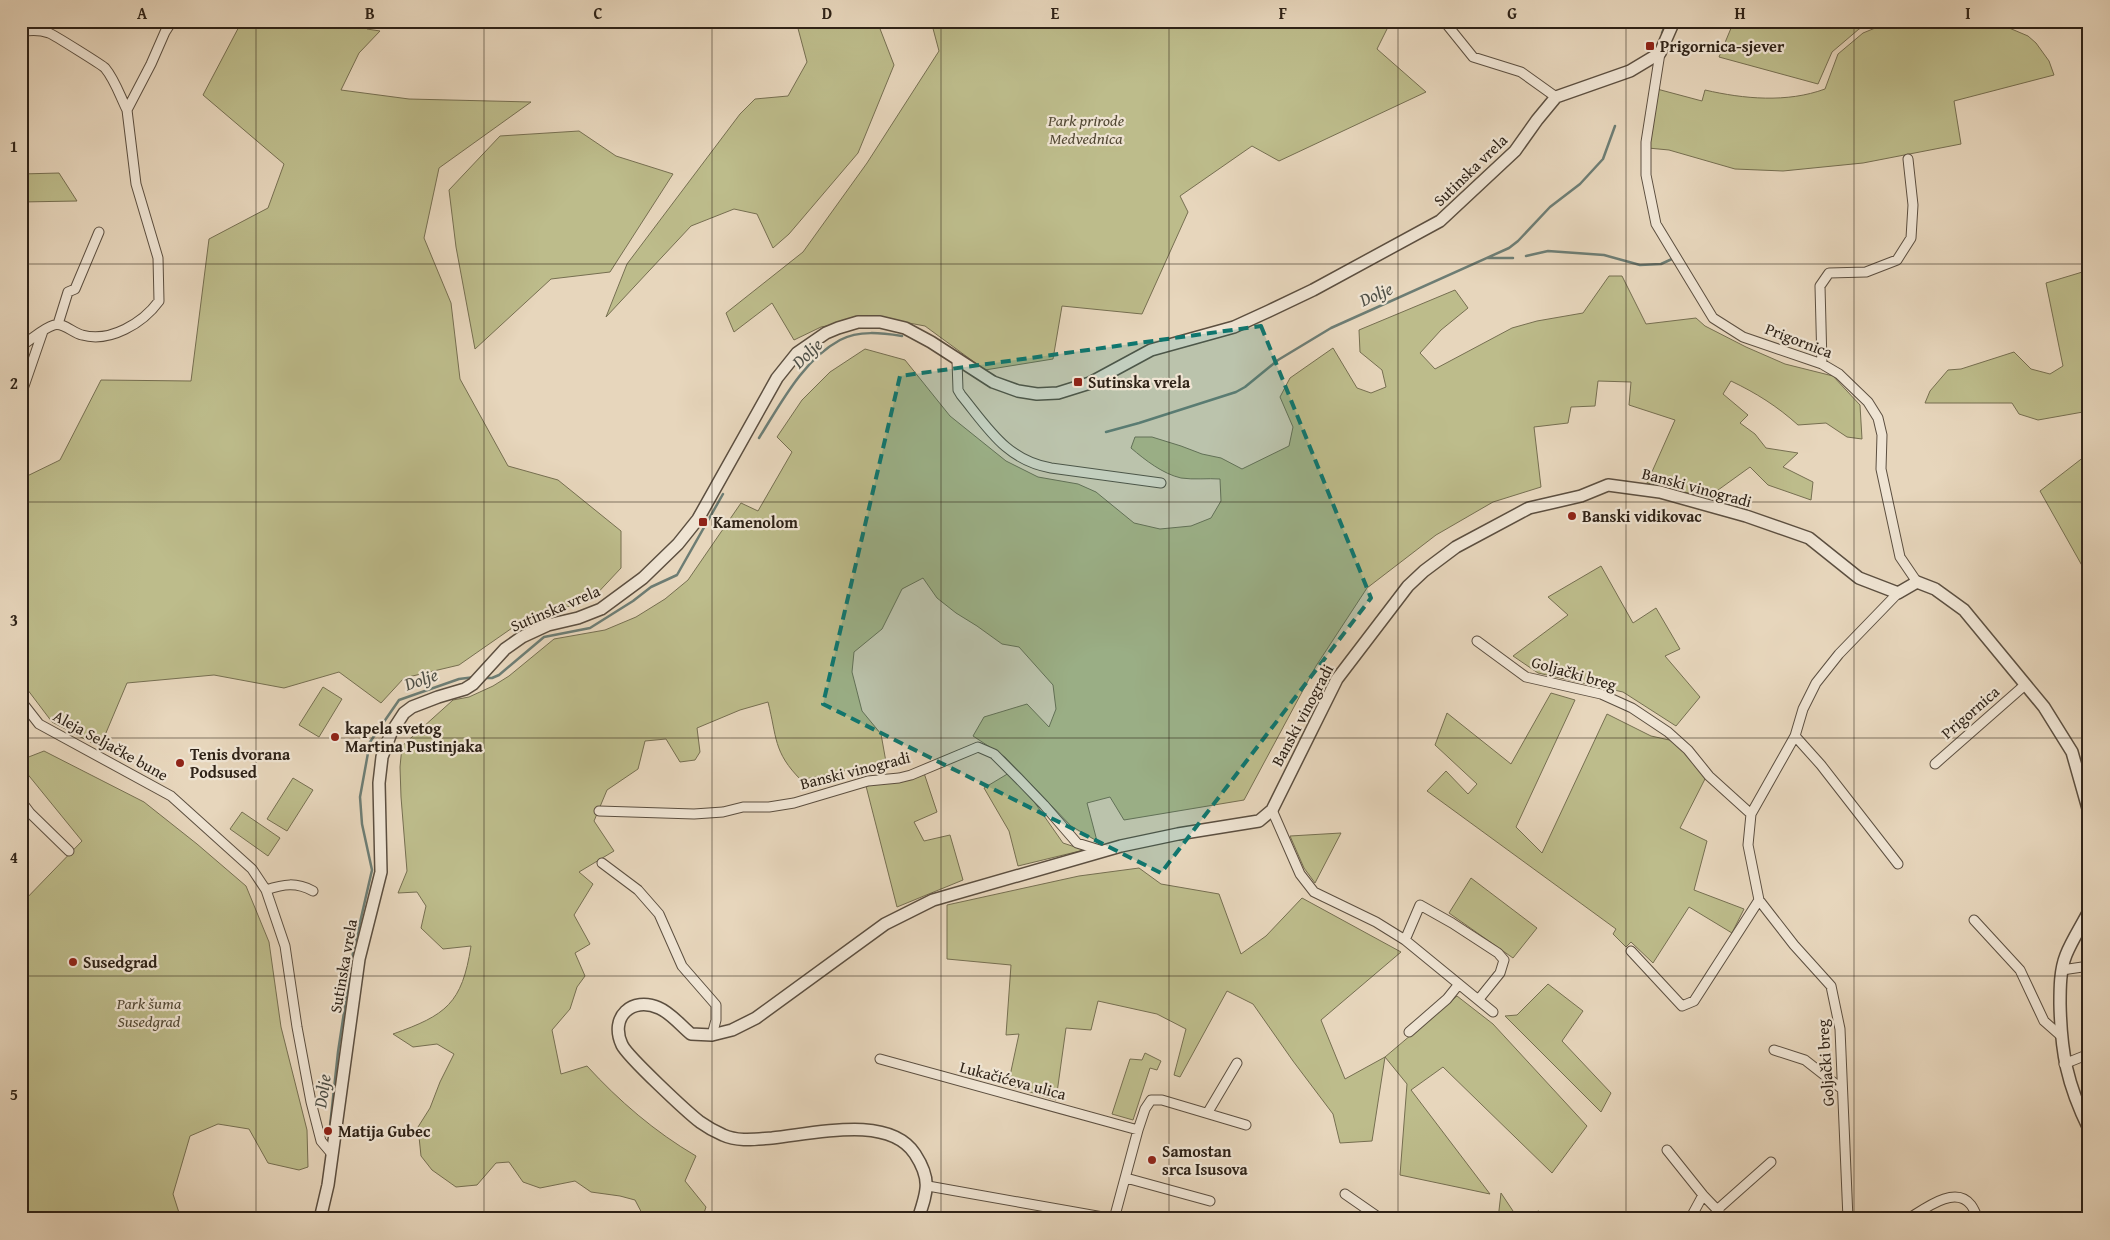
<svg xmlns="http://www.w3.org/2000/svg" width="2110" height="1240" font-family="'Gentium Book Plus',serif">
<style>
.green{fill:#bdbc8b;stroke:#766f51}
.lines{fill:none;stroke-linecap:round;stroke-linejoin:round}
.stream{stroke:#6d7d74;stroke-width:2.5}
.minor-casing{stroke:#5c4f40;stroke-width:11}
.tertiary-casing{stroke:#5c4f40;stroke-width:14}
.minor{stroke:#efe4d3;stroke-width:9}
.tertiary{stroke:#efe4d3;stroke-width:11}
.marked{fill:#0f766e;fill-opacity:0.2;stroke:#0f766e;stroke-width:4;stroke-dasharray:10 6;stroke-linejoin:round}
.grid{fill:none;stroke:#2e2217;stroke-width:1;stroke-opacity:0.55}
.poi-dot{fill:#8f2418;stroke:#efe4d3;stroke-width:2}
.labels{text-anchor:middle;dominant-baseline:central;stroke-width:4.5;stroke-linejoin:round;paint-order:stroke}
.poi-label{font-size:16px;font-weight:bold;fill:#2e2217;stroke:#efe4d3;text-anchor:start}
.park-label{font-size:16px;font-style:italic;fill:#524834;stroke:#efe4d3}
.street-label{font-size:16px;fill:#2e2217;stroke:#efe4d3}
.water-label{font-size:18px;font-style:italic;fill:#4e4f46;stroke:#efe4d3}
.neatline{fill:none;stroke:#2e2217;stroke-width:2}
.grid-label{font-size:16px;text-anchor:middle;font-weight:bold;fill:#2e2217}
</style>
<rect width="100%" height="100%" fill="#e7d6bc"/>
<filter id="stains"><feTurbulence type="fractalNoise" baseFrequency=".004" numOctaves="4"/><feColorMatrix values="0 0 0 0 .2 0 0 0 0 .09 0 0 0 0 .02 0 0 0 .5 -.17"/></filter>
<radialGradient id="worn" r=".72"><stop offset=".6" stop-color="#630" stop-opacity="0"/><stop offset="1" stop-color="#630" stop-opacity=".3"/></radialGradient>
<!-- green -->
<path class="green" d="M 242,21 L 375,21 L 367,29 L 380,31 L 359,53 L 341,90 L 409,99 L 531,102 L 439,168 L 424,238 L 451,303 L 460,379 L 508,466 L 558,480 L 621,531 L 621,568 L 591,600 L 525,619 L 459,665 L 404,678 L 381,703 L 339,672 L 284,688 L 214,675 L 127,683 L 100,747 L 52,722 L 21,681 L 21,479 L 60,460 L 101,380 L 191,381 L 209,239 L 268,208 L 284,164 L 203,95 Z
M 796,21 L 877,21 L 894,65 L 858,153 L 789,234 L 773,248 L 757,214 L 734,209 L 691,226 L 606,317 L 627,264 L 740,114 L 755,99 L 788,96 L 807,62 Z
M 931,21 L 1391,21 L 1377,49 L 1426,92 L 1279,161 L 1252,146 L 1180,196 L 1188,212 L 1142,314 L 1062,306 L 1053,359 L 985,370 L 925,326 L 877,317 L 821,327 L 794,340 L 772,303 L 734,332 L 726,313 L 803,252 L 867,163 L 939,51 Z
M 1734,21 L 1877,21 L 1859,29 L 1832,52 L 1818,84 L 1719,57 Z
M 1898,21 L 1948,21 L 1967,24 L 1995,22 L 2028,36 L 2036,43 L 2049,61 L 2054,75 L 1954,101 L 1961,144 L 1863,163 L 1783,171 L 1735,169 L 1669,150 L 1648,148 L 1657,89 L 1702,101 L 1705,90 C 1744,99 1787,103 1825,89 L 1838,54 L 1863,33 L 1885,24 Z
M 579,131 L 616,156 L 673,174 L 610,272 L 551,279 L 475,349 L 456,247 L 449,190 L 500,136 Z
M 59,173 L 77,201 L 21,202 L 21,174 Z
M 2089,270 L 2089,415 L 2083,412 L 2038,420 L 2019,414 L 2012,403 L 1925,403 L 1930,391 L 1948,370 L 1961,369 L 2014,352 L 2031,369 L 2050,374 L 2063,366 L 2046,283 Z
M 1609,276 L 1622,276 L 1646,324 L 1696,318 L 1705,326 L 1746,347 L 1785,364 L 1833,376 L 1860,405 L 1862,439 L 1847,437 L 1826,423 L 1798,425 C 1777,406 1756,393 1731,381 L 1723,394 L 1748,415 L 1740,423 L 1755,434 L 1766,448 L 1798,453 L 1783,467 L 1813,482 L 1811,500 L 1768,485 L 1750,467 L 1707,498 L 1647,483 L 1675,420 L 1629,405 L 1631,382 L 1598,381 L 1595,406 L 1571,407 L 1568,423 L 1534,427 L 1541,487 L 1493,502 L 1436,535 L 1367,588 L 1316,666 L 1244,800 L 1124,820 L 1110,797 L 1087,803 L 1097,841 L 1071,826 L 1005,757 L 973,736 L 984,717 L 1027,704 L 1049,727 L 1056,709 L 1053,685 L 1019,647 L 1002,644 L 977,626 L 956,613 L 937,598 L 923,578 L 902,589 L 882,629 L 854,652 L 852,672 L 862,711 L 881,734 L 886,762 L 801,780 C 773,752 777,737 768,702 L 740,710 L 697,728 L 700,752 L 695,760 L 680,762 L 666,739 L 645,741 L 638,769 L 607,790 L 594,821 L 614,851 L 579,872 L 593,884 L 574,915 L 590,944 L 575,953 L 585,976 L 577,987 L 570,1009 L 552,1030 L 561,1074 L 587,1066 C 619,1101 655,1132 696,1156 L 685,1181 L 706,1207 L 702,1219 L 645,1219 L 635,1200 L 620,1196 L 591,1192 L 575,1181 L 540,1188 L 523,1182 L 509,1162 L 496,1163 L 477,1185 L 456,1187 L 432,1170 L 421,1156 L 418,1127 L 430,1108 L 440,1082 L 454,1054 L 437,1044 L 413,1047 L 393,1034 C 446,1015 462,1004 471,946 L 443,949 L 421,928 L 426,906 L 417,892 L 398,893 L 407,871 L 401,797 L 400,767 L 402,746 L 453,700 L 469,697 L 493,686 L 509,676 L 554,639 L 605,630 L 636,617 L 665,599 L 688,580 L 741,503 L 758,511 L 792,452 L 777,437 L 802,400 L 830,372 L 865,349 L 905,360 L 950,416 L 1006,461 L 1038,477 L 1078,484 L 1096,492 L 1134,523 L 1160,529 L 1191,526 L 1211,518 L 1221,501 L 1220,479 C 1208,478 1194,480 1181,478 C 1163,474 1145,460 1131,448 L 1135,437 L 1152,437 L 1181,446 L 1202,454 L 1221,458 L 1242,469 L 1289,446 L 1293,427 L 1280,397 L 1290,378 L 1333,348 L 1357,388 L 1371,393 L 1386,387 L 1382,370 L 1360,352 L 1359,330 L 1455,290 L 1468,308 L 1441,330 L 1420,353 L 1435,369 L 1512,328 L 1537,321 L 1583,313 Z
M 2089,453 L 2089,578 L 2040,491 Z
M 1601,566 L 1633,623 L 1656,608 L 1680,649 L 1665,656 L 1700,697 L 1676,726 L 1623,692 L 1538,673 L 1513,656 L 1568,615 L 1548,597 Z
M 323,687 L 342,699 L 319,737 L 299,725 Z
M 1551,693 L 1575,700 L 1516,827 L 1542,853 L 1607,714 L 1651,736 L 1674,741 L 1706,777 L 1680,828 L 1707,841 L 1694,890 L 1744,909 L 1732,933 L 1689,907 L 1653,963 L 1631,942 L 1626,947 L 1613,934 L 1616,929 L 1427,791 L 1446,771 L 1468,794 L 1477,784 L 1435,745 L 1447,713 L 1511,764 Z
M 44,751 L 144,802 L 197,844 L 246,886 L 269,942 L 281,1027 L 307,1130 L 308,1167 L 299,1170 L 268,1163 L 249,1129 L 218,1124 L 190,1136 L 173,1194 L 181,1219 L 21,1219 L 21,904 L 82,841 L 21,766 L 21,760 Z
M 924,773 L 937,812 L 914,822 L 924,841 L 950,835 L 963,880 L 897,907 L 866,786 L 902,781 Z
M 1009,773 L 1035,803 L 1063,843 L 1084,850 L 1018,866 L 1009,831 L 984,788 Z
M 293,778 L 313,790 L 287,831 L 267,819 Z
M 242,812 L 280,838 L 268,856 L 230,829 Z
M 1341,833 L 1315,883 L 1304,868 L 1290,836 Z
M 1139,868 L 1161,884 L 1219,894 L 1241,954 L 1266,936 L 1302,898 L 1401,952 L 1321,1020 L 1345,1079 L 1385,1057 L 1457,996 L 1493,1024 L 1587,1126 L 1552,1173 L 1443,1067 L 1411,1090 L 1490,1194 L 1400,1175 L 1407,1084 L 1385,1057 L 1372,1141 L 1340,1143 L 1333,1114 L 1293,1061 L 1253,1004 L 1227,991 L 1180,1077 L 1174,1075 L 1186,1029 L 1157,1014 L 1098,1001 L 1091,1030 L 1066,1028 L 1056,1100 L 1008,1085 L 1019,1034 L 1006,1035 L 1011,965 L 947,959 L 947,905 L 1079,876 Z
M 1471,878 L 1537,928 L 1513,958 L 1449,913 Z
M 1548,984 L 1583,1011 L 1562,1041 L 1611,1093 L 1601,1112 L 1505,1016 L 1517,1015 Z
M 1145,1053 L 1161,1061 L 1157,1070 L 1150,1068 L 1133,1120 L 1112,1114 L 1130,1059 L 1142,1060 Z
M 1501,1193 L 1517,1217 L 1539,1211 L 1545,1219 L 1498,1219 Z"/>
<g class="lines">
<!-- stream -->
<path class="stream" d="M 1662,33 L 1667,21
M 1526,256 L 1548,251 L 1604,255 L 1640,265 L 1661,264 L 1672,259
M 1488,258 L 1513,258
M 1106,432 L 1139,423 L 1236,392 L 1245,387 L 1278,360 L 1331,328 L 1509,248 L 1518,241 L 1550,207 L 1580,184 L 1603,159 L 1615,126
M 759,438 C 781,403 803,360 840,340 C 859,330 882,333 902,336
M 483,678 L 492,678 L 499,675 L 544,637 L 590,628 L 633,601 L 651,587 L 677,575 L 723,494
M 330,1126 L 338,1052 L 353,953 L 372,870 L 362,824 L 360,797 L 370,742 L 399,700 L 459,679 L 475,677"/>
<!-- minor casing -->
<g class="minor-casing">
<path id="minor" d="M 1444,21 L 1473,57 L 1521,72 L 1556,97
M 21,32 C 30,30 40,30 49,33 C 54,35 102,65 105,68 C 115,80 120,96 127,110
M 1660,53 L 1646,142 L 1646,175 L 1656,224 L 1713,318 L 1743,337 L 1822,364 L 1839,374 L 1868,402 L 1878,418 L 1882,435 L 1881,469 L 1900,557 L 1917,582
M 58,324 L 68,292 L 75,289 L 99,232
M 21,346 C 31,340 43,328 54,325 C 63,322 73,333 82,335 C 110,343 143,323 159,301 L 158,258 L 136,184 L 127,110 L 151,64 L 165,32 L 172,21
M 957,360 L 958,390 L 961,395 C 988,428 1006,460 1051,468 L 1161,483
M 1822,364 L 1820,286 L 1829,273 L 1866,272 L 1897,260 L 1911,238 L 1913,205 L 1908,159
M 21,401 L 23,389 L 43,331
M 1477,641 L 1526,677 L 1601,694 L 1632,708 L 1668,732 L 1688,750 L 1709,776 L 1751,814
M 21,701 L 39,724 L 171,796 L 252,869 L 266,890 L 285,946 L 297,1027 L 311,1102 L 321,1141 L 332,1154
M 1795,736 L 1821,765 L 1898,864
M 1935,764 L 2026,684
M 21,801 L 30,813 L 69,851
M 1272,810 L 1300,874 L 1314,892 L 1376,922 L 1405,940 L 1493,1012
M 599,811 L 694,814 L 723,812 L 743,807 L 769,807 L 794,803 L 868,781 L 899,778 L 911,775 L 978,747 L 994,754 L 1018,778 L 1044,805 L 1077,843 L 1103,851
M 602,863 L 638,890 L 659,914 L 682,966 L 716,1005 L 716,1020 L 712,1035
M 266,890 C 284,884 296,882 313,891
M 1974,920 L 2020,970 L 2044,1021 L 2061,1036
M 1405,940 L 1420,905 L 1452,923 L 1498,953 L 1504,960 L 1500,973 L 1479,999
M 1631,951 L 1682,1006 L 1694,1001 L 1759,900
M 2062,970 L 2089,966
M 1409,1032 L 1447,999 L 1459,984
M 1774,1050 L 1805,1060 L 1842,1089
M 880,1059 L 1138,1130
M 2064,1064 L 2089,1054
M 1208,1112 L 1237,1063
M 1667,1150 L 1703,1195 L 1726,1219
M 1126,1178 L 1210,1201
M 928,1186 L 1114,1219
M 1345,1194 L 1381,1219
M 1718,1209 L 1771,1162
M 1114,1219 L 1138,1130 L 1145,1109 L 1151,1100 L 1162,1100 L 1246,1125
M 1690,1219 L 1703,1195
M 1848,1219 L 1840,1029 L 1831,986 L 1794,945 L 1759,900 L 1748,845 L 1751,814 L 1795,736 L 1803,709 L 1816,683 L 1839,654 L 1898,593
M 1908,1219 C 1923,1210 1955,1184 1971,1205 C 1974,1209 1976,1214 1978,1219"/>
</g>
<!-- tertiary casing -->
<g class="tertiary-casing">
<path id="tertiary" d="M 2089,911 C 2082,925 2072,940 2066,955 C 2060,970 2060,988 2060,1004 C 2061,1053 2067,1084 2089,1129
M 320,1219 L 328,1185 L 359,959 L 381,872 L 379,783 L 382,757 L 391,733 L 404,713 L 412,707 L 438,697 L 465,689 L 473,684 L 505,649 L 522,637 L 548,625 L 578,618 L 601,609 L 643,578 L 678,544 L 698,519 L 777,378 L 797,353 L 826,333 L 838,328 L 858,322 L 880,322 L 905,328 L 931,342 L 993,382 L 1018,391 L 1037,394 L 1058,393 L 1090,383 L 1151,350 L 1234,327 L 1269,311 L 1313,290 L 1440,221 L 1515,151 L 1537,120 L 1556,97 L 1630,71 L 1660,53 L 1674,21
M 918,1219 C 927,1192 932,1180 915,1154 C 889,1114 813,1134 772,1138 C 757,1139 738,1142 723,1135 C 716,1132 707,1127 700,1122 C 687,1112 628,1057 622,1045 C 609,1017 632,996 659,1008 C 671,1013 681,1026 691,1034 L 712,1035 L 732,1030 L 756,1018 L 885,924 L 933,900 L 1121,846 L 1178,834 L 1259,821 L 1272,810 L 1337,679 L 1408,586 L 1424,571 L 1456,547 L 1529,508 L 1581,496 L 1608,485 L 1660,492 L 1746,516 L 1809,538 L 1859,578 L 1898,593 L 1917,582 L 1935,589 L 1964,610 L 2044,707 L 2072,752 L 2089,812"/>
</g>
<!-- minor -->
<use href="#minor" class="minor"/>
<!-- tertiary -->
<use href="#tertiary" class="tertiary"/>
</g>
<!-- marked area -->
<path class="marked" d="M 1261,326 L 1371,598 L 1161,873 L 823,704 L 900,376 Z"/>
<!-- grid -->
<path class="grid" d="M 256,21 L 256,1219M 484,21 L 484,1219M 712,21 L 712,1219M 941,21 L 941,1219M 1169,21 L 1169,1219M 1398,21 L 1398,1219M 1626,21 L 1626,1219M 1854,21 L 1854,1219M 21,264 L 2089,264M 21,502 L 2089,502M 21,738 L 2089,738M 21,976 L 2089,976"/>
<!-- markers -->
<g class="poi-dot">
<rect x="1645" y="41" width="10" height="10" rx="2.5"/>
<rect x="1073" y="377" width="10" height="10" rx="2.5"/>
<circle cx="1572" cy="516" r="5"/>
<rect x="698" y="517" width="10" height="10" rx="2.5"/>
<circle cx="335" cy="737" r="5"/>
<circle cx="180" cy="763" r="5"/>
<circle cx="73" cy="962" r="5"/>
<circle cx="328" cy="1131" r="5"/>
<circle cx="1152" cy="1160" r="5"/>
</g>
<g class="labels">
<!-- poi labels -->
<g class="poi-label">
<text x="1660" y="46">Prigornica-sjever</text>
<text x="1088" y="382">Sutinska vrela</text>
<text x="1582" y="516">Banski vidikovac</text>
<text x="713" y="522">Kamenolom</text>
<text x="345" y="728">kapela svetog<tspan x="345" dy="18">Martina Pustinjaka</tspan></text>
<text x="190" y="754">Tenis dvorana<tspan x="190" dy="18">Podsused</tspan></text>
<text x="83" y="962">Susedgrad</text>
<text x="338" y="1131">Matija Gubec</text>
<text x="1162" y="1151">Samostan<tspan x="1162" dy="18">srca Isusova</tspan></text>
</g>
<!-- park labels -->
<g class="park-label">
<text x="1086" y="120">Park prirode<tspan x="1086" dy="18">Medvednica</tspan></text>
<text x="149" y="1003">Park šuma<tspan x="149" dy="18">Susedgrad</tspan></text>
</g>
<!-- street labels -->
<g class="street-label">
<text transform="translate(1470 170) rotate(-44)">Sutinska vrela</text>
<text transform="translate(1799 340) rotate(21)">Prigornica</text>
<text transform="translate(1697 487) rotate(15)">Banski vinogradi</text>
<text transform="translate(555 608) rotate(-23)">Sutinska vrela</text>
<text transform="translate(1574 673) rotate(16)">Goljački breg</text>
<text transform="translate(1970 712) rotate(-41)">Prigornica</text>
<text transform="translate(1302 715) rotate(-62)">Banski vinogradi</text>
<text transform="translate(111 745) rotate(29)">Aleja Seljačke bune</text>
<text transform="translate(855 770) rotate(-14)">Banski vinogradi</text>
<text transform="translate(343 966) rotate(-80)">Sutinska vrela</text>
<text transform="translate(1825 1063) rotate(-94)">Goljački breg</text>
<text transform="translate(1013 1080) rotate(15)">Lukačićeva ulica</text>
</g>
<!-- water labels -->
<g class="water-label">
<text transform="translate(1376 294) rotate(-24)">Dolje</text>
<text transform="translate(807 353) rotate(-44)">Dolje</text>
<text transform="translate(421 679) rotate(-19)">Dolje</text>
<text transform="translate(322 1091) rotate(-82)">Dolje</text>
</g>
</g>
<!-- margin -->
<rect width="2110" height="1240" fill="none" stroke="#e7d6bc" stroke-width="55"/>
<rect x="28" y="28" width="2054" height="1184" class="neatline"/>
<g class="grid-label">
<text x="142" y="19">A</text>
<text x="370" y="19">B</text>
<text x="598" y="19">C</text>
<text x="827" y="19">D</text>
<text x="1055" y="19">E</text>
<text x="1283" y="19">F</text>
<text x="1512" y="19">G</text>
<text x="1740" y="19">H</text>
<text x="1968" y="19">I</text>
<text x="14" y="152">1</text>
<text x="14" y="389">2</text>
<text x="14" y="626">3</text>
<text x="14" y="863">4</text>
<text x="14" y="1100">5</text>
</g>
<rect width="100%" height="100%" filter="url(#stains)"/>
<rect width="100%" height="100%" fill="url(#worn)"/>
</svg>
